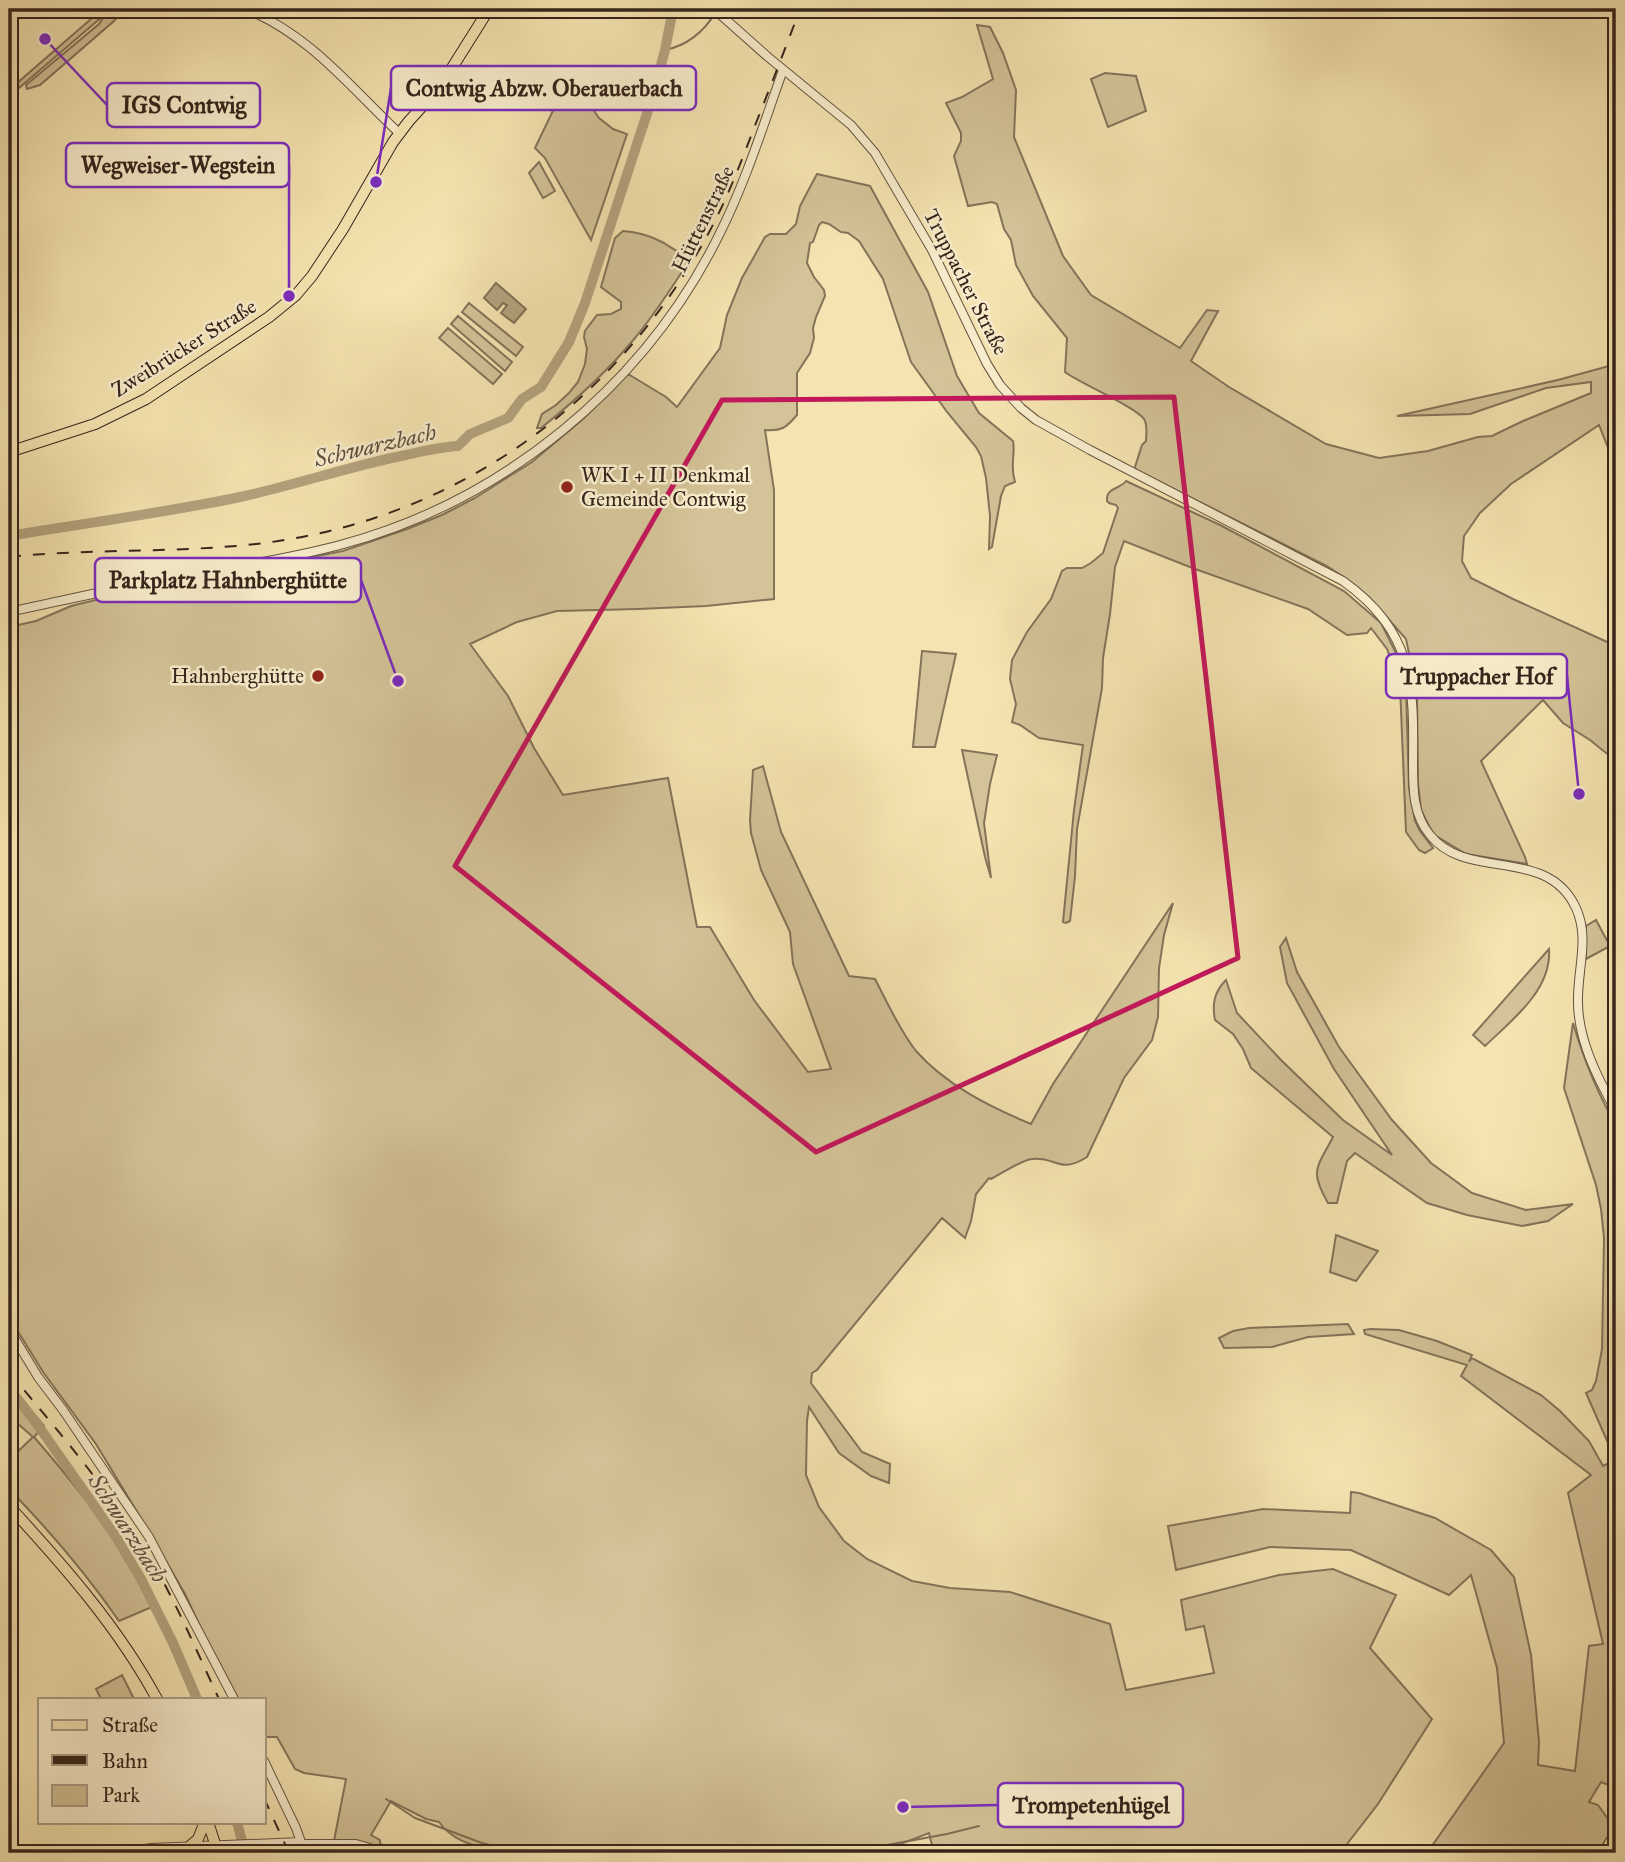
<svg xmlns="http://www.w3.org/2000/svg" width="1625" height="1862" font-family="'IM FELL Great Primer',serif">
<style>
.green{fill:#d4c398;stroke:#84745a;stroke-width:2}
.water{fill:#b4a37e;stroke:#817056;stroke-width:2}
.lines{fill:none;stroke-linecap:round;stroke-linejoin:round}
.stream{stroke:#817056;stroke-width:2}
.river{stroke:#b4a37e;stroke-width:10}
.minor-casing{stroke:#655440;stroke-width:10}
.major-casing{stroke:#35241b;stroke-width:12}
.minor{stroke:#f8edcc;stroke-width:8}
.major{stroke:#f5e4b1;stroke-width:10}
.rail{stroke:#35241b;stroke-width:2;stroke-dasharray:12 12;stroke-linecap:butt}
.marked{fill:none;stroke:#c2185b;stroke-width:5;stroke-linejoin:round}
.poi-dot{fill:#8f2418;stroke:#f8edcc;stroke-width:2.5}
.labels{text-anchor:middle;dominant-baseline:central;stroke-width:5;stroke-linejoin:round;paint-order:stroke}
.street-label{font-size:21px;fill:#35241b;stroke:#f8edcc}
.poi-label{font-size:21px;fill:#35241b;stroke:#f8edcc;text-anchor:start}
.water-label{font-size:23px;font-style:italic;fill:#61503e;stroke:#f8edcc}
.leader{fill:none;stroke:#7b2cbf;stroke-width:2.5}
.callout-dot{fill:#7b2cbf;stroke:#f8edcc;stroke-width:2.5}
.callout{fill:#f8edcc;stroke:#7b2cbf;stroke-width:2.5}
.callout-label{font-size:23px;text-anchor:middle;font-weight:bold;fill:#35241b}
</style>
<rect width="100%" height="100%" fill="#f5e4b1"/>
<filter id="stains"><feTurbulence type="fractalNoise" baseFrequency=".00286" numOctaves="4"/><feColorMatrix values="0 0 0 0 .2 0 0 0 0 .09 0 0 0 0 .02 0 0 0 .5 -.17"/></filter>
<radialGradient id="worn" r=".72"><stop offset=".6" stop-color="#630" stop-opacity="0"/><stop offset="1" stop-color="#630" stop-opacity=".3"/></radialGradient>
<!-- green -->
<path class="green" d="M 109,9 L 123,9 L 114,21 L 40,85 L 27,89 L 26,85 L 99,24 Z
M 99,12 L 103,16 L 19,88 L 16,84 Z
M 977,25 L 990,27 L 1003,53 L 1016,90 L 1014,137 L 1063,256 L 1091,295 L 1180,348 L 1207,310 L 1218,311 L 1191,361 L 1229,387 L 1326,444 L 1379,458 L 1428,451 L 1478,437 L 1492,436 L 1523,421 L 1591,393 L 1591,382 L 1546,388 L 1470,414 L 1397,416 L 1558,380 L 1616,364 L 1616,468 L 1599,425 L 1511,484 L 1480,513 L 1464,536 L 1462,561 L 1471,578 L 1513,599 L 1616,646 L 1616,761 L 1590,740 L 1563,723 L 1543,700 L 1481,761 L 1525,857 L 1527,864 L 1466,854 L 1433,834 L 1421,810 L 1418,783 L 1417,692 L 1406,639 L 1370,598 L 1351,582 L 1327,566 L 1136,470 L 1135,467 L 1142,445 L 1146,441 C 1146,434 1148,425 1144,419 C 1136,407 1081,384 1065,372 L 1067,338 L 1033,296 L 1016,265 L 1011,240 L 1004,229 L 997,204 L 992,202 L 968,206 L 954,156 L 961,141 L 961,133 L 946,103 L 962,97 L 993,79 Z
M 1105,73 L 1136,76 L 1146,111 L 1108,127 L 1091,79 Z
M 561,94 L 588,102 L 599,118 L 613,129 L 627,134 L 591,240 L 545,158 L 535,148 Z
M 539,162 L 555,191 L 543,198 L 529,173 Z
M 817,174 L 870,186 L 928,292 L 957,376 L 979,413 L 1013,441 C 1015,450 1012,460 1013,470 C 1013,474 1014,478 1015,482 L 1005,486 L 1001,496 L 992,547 L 989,549 L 990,516 L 986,478 L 981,456 L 976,447 L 947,412 L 911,362 L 883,279 L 859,241 L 848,233 L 841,232 L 829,224 L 822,222 L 819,225 L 813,242 L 810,243 L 807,263 L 814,277 L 824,290 L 825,296 L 816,317 L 813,328 L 814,338 L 810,353 L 797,373 L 797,415 C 786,428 782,431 765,430 L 774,490 L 774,599 L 706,606 L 638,609 L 557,611 L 517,622 L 470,644 L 508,696 L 534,748 L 563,795 L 668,778 L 697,927 L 710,927 L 754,1000 L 808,1072 L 831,1069 L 793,964 L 790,932 L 761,870 L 751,833 L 750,820 L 753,770 L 763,766 L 781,832 L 849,976 L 875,979 C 887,1002 900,1031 916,1051 C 946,1085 990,1107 1031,1124 L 1053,1084 L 1173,903 L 1164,935 L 1159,968 L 1158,1017 L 1152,1040 L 1124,1078 L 1087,1157 C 1059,1175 1056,1156 1032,1159 C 1021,1160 1001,1174 991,1179 L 989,1178 L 976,1194 L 971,1221 L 965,1238 L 942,1218 L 817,1370 L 812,1373 L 811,1383 L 862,1452 L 890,1464 L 889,1483 L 871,1476 L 839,1453 L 809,1407 L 807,1421 L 806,1475 L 819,1507 L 844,1541 L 867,1559 L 912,1581 L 950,1588 L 1010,1592 L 1110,1624 L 1126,1690 L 1214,1673 L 1204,1626 L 1186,1630 L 1181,1600 L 1279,1575 L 1333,1569 L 1396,1595 L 1370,1648 L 1432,1719 L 1378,1804 L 1340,1853 L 934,1853 L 929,1833 L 877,1853 L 501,1853 C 477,1846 454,1843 439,1822 L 426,1819 L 391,1801 L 371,1835 L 380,1840 L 380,1843 L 385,1847 L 411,1853 L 315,1853 L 315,1849 L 334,1841 L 346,1779 L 304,1773 L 295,1769 L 277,1737 L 264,1737 L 264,1699 L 237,1699 L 221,1671 L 185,1594 L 142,1520 L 96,1444 L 43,1372 L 9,1317 L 9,627 L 36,621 L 71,606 L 104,598 L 343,551 L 407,529 L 442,515 L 475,498 L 532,462 L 583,419 L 628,374 L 666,397 L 677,407 L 720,348 L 727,315 L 742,278 L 765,237 L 770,234 L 786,234 L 796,224 L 800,206 Z
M 623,231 C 638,232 651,236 664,243 C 672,248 676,252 685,254 L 688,263 C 671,288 655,314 635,338 C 607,372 575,401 541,428 L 537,428 L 542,414 L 556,405 L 569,393 L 578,382 L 585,364 L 587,349 L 584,337 L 585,331 L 597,315 L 611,314 L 621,309 L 621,302 L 601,287 L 615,238 Z
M 469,303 L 523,347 L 516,356 L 462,312 Z
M 458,316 L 512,362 L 505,371 L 451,324 Z
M 448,328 L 502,374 L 493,384 L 439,338 Z
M 1126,481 L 1220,525 L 1344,591 L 1381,623 L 1398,657 L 1406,689 L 1409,788 L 1415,821 L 1420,831 L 1433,848 L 1425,853 L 1419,850 L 1406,832 L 1400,686 L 1387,649 L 1371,628 L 1367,633 L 1347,635 L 1308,609 L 1195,569 L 1124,541 L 1115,567 L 1110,614 L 1103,658 L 1102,688 L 1077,829 L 1075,876 L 1070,921 L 1066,923 L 1063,922 L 1074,810 L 1083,745 L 1039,738 L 1020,725 L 1012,722 L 1016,704 L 1010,679 L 1012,660 L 1027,632 L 1051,599 L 1062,571 L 1067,568 L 1082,568 L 1091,563 L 1103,553 L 1118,508 L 1116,505 L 1109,503 L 1107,501 C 1106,487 1119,490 1126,481 Z
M 922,651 L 956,654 L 935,747 L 913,747 Z
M 962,750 L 997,755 L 990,784 L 984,823 L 991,878 L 985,857 Z
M 1596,920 L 1610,946 L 1586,959 L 1586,926 Z
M 1286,938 L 1297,972 L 1339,1047 L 1392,1120 L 1431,1163 L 1472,1193 L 1526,1210 L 1573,1204 L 1548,1221 L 1522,1226 L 1467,1215 L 1427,1203 L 1355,1153 L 1347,1161 L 1337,1203 L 1328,1203 C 1309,1170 1317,1168 1333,1137 L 1251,1068 L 1243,1049 L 1233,1034 L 1215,1020 C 1212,1004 1214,992 1226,980 L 1237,1013 L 1281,1060 L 1343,1120 L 1392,1155 L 1334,1069 L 1287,983 L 1280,947 Z
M 1549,949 C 1552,990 1512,1020 1485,1046 L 1473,1035 Z
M 1573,1023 C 1584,1060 1596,1091 1616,1125 L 1616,1461 L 1586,1393 L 1592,1390 L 1596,1381 L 1602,1349 L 1604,1238 L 1601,1209 L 1596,1185 L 1564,1088 Z
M 1336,1235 L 1378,1251 L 1356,1281 L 1330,1272 Z
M 1348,1324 L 1354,1334 L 1308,1337 L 1272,1347 L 1224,1348 L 1219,1338 L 1233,1331 L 1249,1328 Z
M 1370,1329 L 1399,1330 L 1437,1341 L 1472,1355 L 1469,1362 L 1472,1358 L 1541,1395 L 1560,1411 L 1589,1441 L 1603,1466 L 1611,1462 L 1615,1466 L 1616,1788 L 1601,1782 L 1589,1802 L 1598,1805 L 1608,1819 L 1616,1810 L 1616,1825 L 1598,1853 L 1427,1853 L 1504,1743 L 1497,1668 L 1471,1575 L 1449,1595 L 1351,1550 L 1270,1547 L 1176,1570 L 1168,1526 L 1263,1509 L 1350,1513 L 1351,1492 L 1359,1493 L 1435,1518 L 1491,1550 L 1514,1577 L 1531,1655 L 1539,1742 L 1538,1765 L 1575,1771 L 1589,1646 L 1603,1644 L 1568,1493 L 1591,1475 L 1461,1376 L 1467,1365 L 1365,1334 L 1364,1330 Z
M 9,1384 L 44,1426 L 34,1437 C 79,1489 123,1544 152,1607 L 119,1621 C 85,1572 50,1531 9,1489 L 9,1460 L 33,1437 L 9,1416 Z
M 122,1675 L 134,1699 L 101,1699 L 96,1689 Z"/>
<!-- water -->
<path class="water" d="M 496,283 L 526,309 L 514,323 L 501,313 L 507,305 L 503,303 L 497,310 L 484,298 Z"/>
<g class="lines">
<!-- stream -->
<path class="stream" d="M 665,50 C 686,46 704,32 715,13
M 386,1799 L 415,1818 L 482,1843 L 520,1853
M 776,1853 L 795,1850 L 876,1847 L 947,1834 L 979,1826"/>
<!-- river -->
<path class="river" d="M 9,536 C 86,523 164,513 240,497 C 296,485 350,466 406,455 C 423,451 440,447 458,446 L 470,434 L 508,418 L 522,399 L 541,387 L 569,342 L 585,303 L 653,95 L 665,50 L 673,9
M 9,1388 L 37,1424 L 116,1537 L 141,1579 L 173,1643 L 197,1699
M 237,1822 L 245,1853"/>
<!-- minor casing -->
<g class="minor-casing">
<path id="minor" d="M 246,9 C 310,35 350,87 399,133
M 714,9 L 768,57 L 851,125 L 875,153 L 932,250 L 987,364 L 1000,385 L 1021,408 L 1036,420 L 1090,450 L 1343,581 C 1414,632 1414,684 1413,764 C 1413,789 1413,815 1430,835 C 1467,882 1547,845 1576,908 C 1590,938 1577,971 1578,1002 C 1578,1040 1598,1079 1616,1111
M 9,612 C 62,601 115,588 169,579 C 226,568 284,560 340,545 C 502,502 643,387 718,237 C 745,184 763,126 783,70
M 9,1329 L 38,1377 L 63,1410 L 149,1537 L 234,1699
M 264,1761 L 296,1828 L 301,1842 L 309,1853
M 304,1844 L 356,1844 L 387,1853
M 138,1853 L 144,1849 L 151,1848 L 301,1842"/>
</g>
<!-- major casing -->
<g class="major-casing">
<path id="major" d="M 9,452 L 95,424 L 146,399 L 269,317 L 296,295 L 312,276 L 343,229 L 393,142 L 409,121 L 440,87 L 489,9
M 9,1506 C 64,1566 118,1627 157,1699
M 208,1822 L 218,1853
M 190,1846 L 198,1839 L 205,1822
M 1604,1853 L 1616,1833"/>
</g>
<!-- minor -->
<use href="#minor" class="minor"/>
<!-- major -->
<use href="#major" class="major"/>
<!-- rail -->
<path class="rail" d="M 9,557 C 102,547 198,555 291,539 C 468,508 613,401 702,245 C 724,207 740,165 756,123 C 771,85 786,47 800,9
M 9,1372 C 59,1432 111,1492 151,1560 C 177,1604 197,1652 219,1699
M 264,1798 L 289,1853"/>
</g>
<!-- marked area -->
<path class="marked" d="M 1174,397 L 1238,958 L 816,1152 L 455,866 L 722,400 Z"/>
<!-- markers -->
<g class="poi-dot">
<circle cx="567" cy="487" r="7"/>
<circle cx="318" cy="676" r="7"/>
</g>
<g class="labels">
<!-- street labels -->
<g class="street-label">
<text transform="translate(703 219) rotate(-64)">Hüttenstraße</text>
<text transform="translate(966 282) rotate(63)">Truppacher Straße</text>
<text transform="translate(184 348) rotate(-32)">Zweibrücker Straße</text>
</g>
<!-- poi labels -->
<g class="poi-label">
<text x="581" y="475">WK I + II Denkmal<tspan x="581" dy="24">Gemeinde Contwig</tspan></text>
<text x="304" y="676" text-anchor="end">Hahnberghütte</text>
</g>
<!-- water labels -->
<g class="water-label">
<text transform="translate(375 445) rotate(-13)">Schwarzbach</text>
<text transform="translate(128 1528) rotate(57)">Schwarzbach</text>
</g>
</g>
<!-- callouts -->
<path class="leader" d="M376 182L391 88M45 39L107 105M289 296L289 165M398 681L361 580M1579 794L1567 676M903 1807L998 1805"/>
<g class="callout-dot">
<circle cx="376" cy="182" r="7"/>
<circle cx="45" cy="39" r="7"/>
<circle cx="289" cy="296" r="7"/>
<circle cx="398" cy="681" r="7"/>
<circle cx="1579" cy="794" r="7"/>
<circle cx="903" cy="1807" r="7"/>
</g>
<g class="callout">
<rect x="391" y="66" width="305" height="44" rx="7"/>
<rect x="107" y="83" width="153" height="44" rx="7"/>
<rect x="66" y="143" width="223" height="44" rx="7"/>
<rect x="95" y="558" width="266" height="44" rx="7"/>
<rect x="1386" y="654" width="181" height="44" rx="7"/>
<rect x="998" y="1783" width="185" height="44" rx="7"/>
</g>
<g class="callout-label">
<text x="544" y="96">Contwig Abzw. Oberauerbach</text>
<text x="184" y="113">IGS Contwig</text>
<text x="178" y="173">Wegweiser-Wegstein</text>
<text x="228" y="588">Parkplatz Hahnberghütte</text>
<text x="1477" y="684">Truppacher Hof</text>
<text x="1091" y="1813">Trompetenhügel</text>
</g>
<!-- margin -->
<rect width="1625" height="1862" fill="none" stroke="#f5e4b1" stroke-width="35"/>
<rect x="10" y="10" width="1604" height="1841" fill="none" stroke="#35241b" stroke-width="3.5"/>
<rect x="18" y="18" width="1590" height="1827" fill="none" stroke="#35241b" stroke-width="2"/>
<!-- legend -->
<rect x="38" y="1698" width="228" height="126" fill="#f8edcc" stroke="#aa9d85" stroke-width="2"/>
<rect x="52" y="1720" width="35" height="10" fill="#f5e4b1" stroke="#aa9d85" stroke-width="2"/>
<text x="102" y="1732" font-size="21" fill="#35241b">Straße</text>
<rect x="52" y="1755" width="35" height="10" fill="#35241b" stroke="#aa9d85" stroke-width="2"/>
<text x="102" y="1768" font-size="21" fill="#35241b">Bahn</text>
<rect x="52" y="1785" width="35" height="21" fill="#d4c398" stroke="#aa9d85" stroke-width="2"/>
<text x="102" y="1802" font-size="21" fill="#35241b">Park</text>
<rect width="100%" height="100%" filter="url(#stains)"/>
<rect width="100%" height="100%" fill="url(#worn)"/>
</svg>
